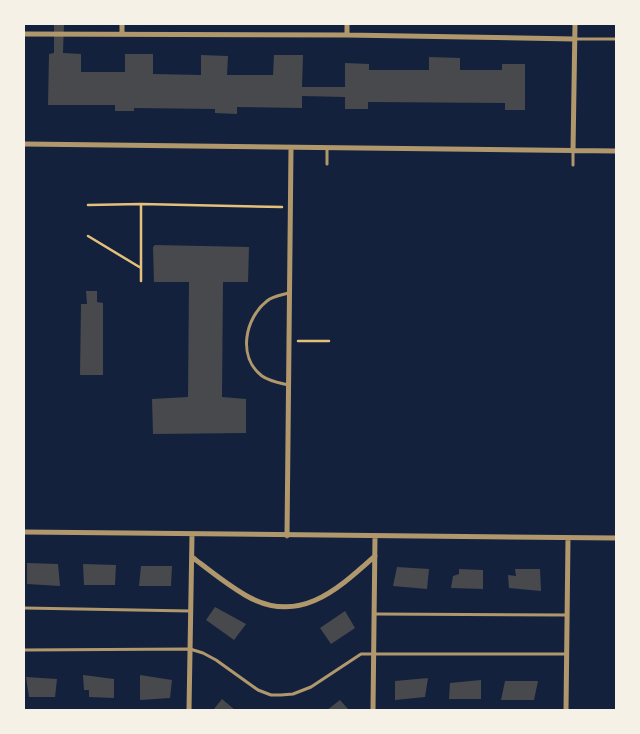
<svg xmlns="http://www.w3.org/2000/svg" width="640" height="734" font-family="'Archivo Narrow',sans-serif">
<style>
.building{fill:#48494c}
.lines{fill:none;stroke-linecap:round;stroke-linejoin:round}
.path{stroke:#e5c07b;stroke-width:2.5}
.service{stroke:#b1986c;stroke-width:3}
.minor{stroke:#b1986c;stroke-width:5}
</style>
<rect width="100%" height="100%" fill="#14213d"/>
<!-- building -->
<path class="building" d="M 54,24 L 64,24 L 63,53 L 81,54 L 81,72 L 125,72 L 125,54 L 153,54 L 153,74 L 201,75 L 201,55 L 228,56 L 227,75 L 273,75 L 274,55 L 303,55 L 302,87 L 345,87 L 345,63 L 369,64 L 369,70 L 429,70 L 429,57 L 460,58 L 460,70 L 502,70 L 502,64 L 525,64 L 525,110 L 505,110 L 505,103 L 368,102 L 368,109 L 345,109 L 345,97 L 302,96 L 302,108 L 237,107 L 237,114 L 215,113 L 215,109 L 134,108 L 134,111 L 115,111 L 115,105 L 48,105 L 49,54 L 54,53 Z
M 155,245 L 249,247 L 248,282 L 223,282 L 222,397 L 246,399 L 246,433 L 153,434 L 152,399 L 188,397 L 189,282 L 154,282 L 153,247 Z
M 86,291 L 97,291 L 97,302 L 103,303 L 103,375 L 80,375 L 81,304 L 87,304 Z
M 27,563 L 58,564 L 60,586 L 27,584 Z
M 83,564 L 116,565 L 115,585 L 84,585 Z
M 141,566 L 172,566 L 171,586 L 139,586 Z
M 397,567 L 429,569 L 427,589 L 393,586 Z
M 459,569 L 483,570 L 483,589 L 451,588 L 453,576 L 459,574 Z
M 515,569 L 540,569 L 541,591 L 509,588 L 508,575 L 516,576 Z
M 215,607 L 246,624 L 234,640 L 206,620 Z
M 345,611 L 355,628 L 331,644 L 320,628 Z
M 83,675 L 114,679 L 114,698 L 89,697 L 89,690 L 84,690 Z
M 140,675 L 172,680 L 170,698 L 140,700 Z
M 26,677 L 57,679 L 55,697 L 29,697 Z
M 428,678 L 425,697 L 395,700 L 395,681 Z
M 481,680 L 481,699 L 449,699 L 450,683 Z
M 505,681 L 538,681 L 534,700 L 501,700 Z
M 222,699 L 235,710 L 215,710 L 214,709 Z
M 340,700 L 349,710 L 327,710 Z"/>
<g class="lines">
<!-- path -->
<path class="path" d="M 141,204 L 282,207
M 88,205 L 141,204 L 141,268
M 88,236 L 141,268 L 141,281
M 298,341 L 329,341"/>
<!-- service -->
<path class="service" d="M 575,39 L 616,39
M 573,151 L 573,165
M 327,164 L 327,148
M 288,385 C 280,383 269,381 262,376 C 237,357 245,318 267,301 C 273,296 282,295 289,293
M 24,608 L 190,611
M 375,614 L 567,615
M 24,650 L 190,649 L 203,653 L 216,660 L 258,690 L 271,695 L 281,695 L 293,694 L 311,687 L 361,654 L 567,654"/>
<!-- minor -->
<path class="minor" d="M 24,34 L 347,35 L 574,39
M 122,34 L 122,24
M 347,35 L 347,24
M 24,144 L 616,151
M 573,151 L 575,24
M 24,532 L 616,538
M 287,536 L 291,148
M 192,557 C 209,570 226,584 245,595 C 298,626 336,591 375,556
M 189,710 L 192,535
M 373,710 L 375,536
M 566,710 L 568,538"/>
</g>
<!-- border -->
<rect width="640" height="734" fill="none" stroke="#f6f1e7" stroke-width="50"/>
</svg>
